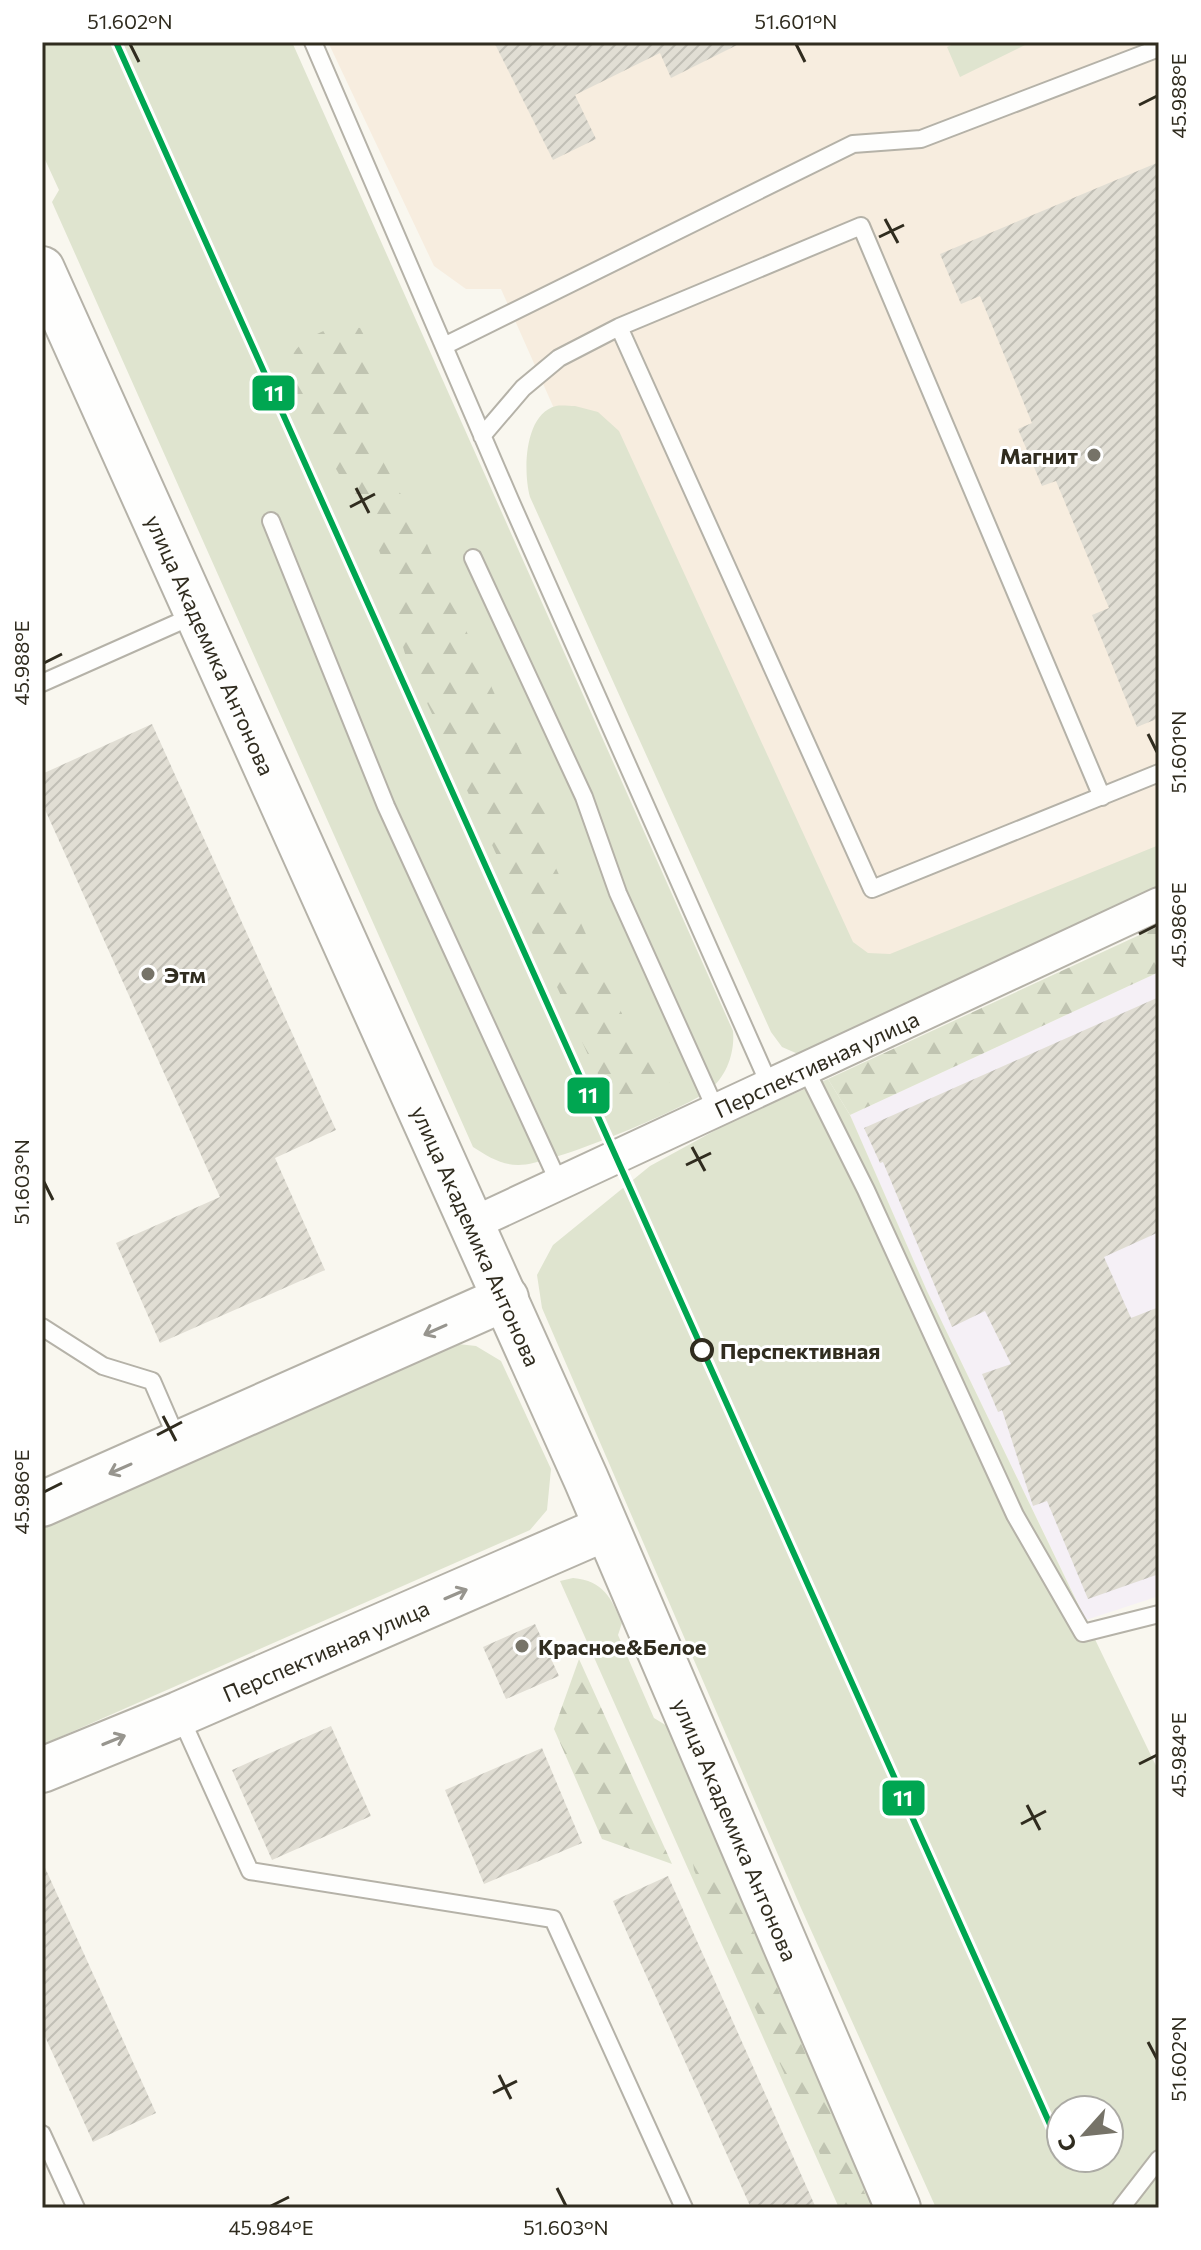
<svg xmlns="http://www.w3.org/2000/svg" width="1201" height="2250" font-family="Commissioner,sans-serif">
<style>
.commercial{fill:#f7eddf}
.industrial{fill:#f5f0f6}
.green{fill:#dfe4cf;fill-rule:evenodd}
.forest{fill:url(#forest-firs)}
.building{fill:url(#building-hatch)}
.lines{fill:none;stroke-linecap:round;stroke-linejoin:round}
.lane-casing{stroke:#b5b2a8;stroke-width:20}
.street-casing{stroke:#b5b2a8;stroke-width:36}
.secondary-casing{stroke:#b5b2a8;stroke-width:48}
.lane{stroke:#fefefd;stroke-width:16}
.street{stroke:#fefefd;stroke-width:32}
.secondary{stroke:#fefefd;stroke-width:44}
.tram-1-casing{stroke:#fff;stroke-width:12}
.tram-1{stroke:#00a651;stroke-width:6}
.oneway{stroke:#97958e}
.ticks{fill:none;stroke:#302c1f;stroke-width:3}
.poi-dot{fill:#767368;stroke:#fff;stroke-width:3}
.stop-dot{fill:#fff;stroke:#302c1f;stroke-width:4}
.labels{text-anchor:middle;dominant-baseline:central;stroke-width:6;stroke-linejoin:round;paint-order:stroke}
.poi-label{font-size:22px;font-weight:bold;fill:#302c1f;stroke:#fff;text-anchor:start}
.street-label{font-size:22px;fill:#302c1f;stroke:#fff}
.stop-label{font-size:22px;font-weight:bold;fill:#302c1f;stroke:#fff;text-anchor:start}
.line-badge{stroke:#fff;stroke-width:3}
.badge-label{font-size:22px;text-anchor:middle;font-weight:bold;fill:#fff}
.neatline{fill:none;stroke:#302c1f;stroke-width:3}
.ticks-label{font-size:20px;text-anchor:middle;fill:#302c1f}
</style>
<defs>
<pattern id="forest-firs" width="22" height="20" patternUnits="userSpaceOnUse" patternTransform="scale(2)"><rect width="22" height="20" fill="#dfe4cf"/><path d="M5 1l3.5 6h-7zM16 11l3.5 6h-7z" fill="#c0c4b1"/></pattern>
<pattern id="building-hatch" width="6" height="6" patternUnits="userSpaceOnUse" patternTransform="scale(2)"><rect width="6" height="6" fill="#e1ded4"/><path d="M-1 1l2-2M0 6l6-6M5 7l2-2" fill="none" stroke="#c1bfb6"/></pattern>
</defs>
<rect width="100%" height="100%" fill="#f9f7ef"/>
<!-- commercial -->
<path class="commercial" d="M 328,42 L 1159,42 L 1159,866 L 825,1019 L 501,289 L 466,289 L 434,266 Z"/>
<!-- industrial -->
<path class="industrial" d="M 1159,972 L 1159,1596 L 1086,1620 L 927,1291 L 850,1115 Z"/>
<!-- green -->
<path class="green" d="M 42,42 L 292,42 L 733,1031 C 735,1052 727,1077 708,1091 C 682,1110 549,1166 518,1165 C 501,1165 487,1156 473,1147 L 52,202 L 59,190 L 42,153 Z
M 958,42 L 1031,42 L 960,77 L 947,47 Z
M 575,406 L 598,412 L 619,431 L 853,942 L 868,953 L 890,954 L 1159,845 L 1159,896 L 805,1057 L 782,1047 L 771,1032 L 530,497 C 523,472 524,414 556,406 C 561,405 569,406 575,406 Z
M 828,1079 L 850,1115 L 927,1291 L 1159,1772 L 1159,2208 L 936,2208 L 801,1908 L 542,1308 L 537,1275 L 553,1245 L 650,1166 L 736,1119 ZM 1061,2110 L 1109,2110 L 1109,2158 L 1061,2158 Z
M 449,1343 L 476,1346 L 501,1361 L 551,1469 L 547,1510 L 530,1530 L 42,1745 L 42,1518 Z
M 573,1578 C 604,1581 611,1598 622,1623 L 618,1635 L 654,1718 L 672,1729 L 877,2208 L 839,2208 L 560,1581 Z"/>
<!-- forest -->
<path class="forest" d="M 339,325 L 360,328 L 372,350 L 369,416 L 380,456 L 423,535 L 547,810 L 541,835 L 638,1049 L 659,1060 L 670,1082 C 631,1110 623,1106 595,1070 L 406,657 L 393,613 L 392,583 L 370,528 L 290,389 C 284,347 304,338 339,325 Z
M 1159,926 L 1159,972 L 850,1115 L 828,1079 Z
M 579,1659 L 672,1864 L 602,1839 L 554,1729 Z
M 701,1855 L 718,1858 L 725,1865 L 871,2208 L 844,2208 L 694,1870 L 693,1863 Z"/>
<!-- building -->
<path class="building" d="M 494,42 L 743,42 L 671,78 L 660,53 L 575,95 L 596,139 L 553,160 Z
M 1159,162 L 1159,718 L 1137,727 L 1092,615 L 1109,608 L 1056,481 L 1042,486 L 1018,429 L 1032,423 L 980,296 L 961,304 L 940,254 Z
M 152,724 L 336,1130 L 275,1158 L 325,1270 L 160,1343 L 116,1243 L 220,1197 L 42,803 L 42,774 Z
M 1159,997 L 1159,1232 L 1104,1257 L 1131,1318 L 1159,1307 L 1159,1574 L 1088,1599 L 1047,1501 L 1033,1506 L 1002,1410 L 998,1412 L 982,1374 L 1011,1364 L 985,1311 L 952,1327 L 883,1162 L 880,1163 L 864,1128 Z
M 535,1624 L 559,1676 L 506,1699 L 483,1647 Z
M 331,1726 L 371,1816 L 272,1860 L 232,1770 Z
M 542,1748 L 582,1843 L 484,1884 L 445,1790 Z
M 42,1861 L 156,2113 L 93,2142 L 42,2030 Z
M 668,1876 L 816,2208 L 751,2208 L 631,1942 L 613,1901 Z"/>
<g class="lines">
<!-- lane casing -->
<g class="lane-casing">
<path id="lane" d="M 313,42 L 510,500 L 770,1086
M 619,327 L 872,889 L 1159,773
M 444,346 L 853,144 L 921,139 L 1159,48
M 482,436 L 523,388 L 559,358 L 619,327 L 861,226 L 1102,797
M 271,521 L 386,806 L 559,1183
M 473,558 L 584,797 L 618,893 L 716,1110
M 42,683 L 195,615
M 806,1070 L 866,1190 L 1015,1515 L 1083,1633 L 1159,1614
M 42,1327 L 103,1366 L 152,1381 L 178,1441
M 180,1716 L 250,1871 L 553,1919 L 684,2208
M 42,2134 L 76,2208
M 1121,2208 L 1159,2159"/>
</g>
<!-- street casing -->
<g class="street-casing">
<g id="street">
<path id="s1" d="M 472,1224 L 1159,904"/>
</g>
</g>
<!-- secondary casing -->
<g class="secondary-casing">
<g id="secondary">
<path id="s2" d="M 42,269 L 586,1479 L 898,2208"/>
<path d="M 42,1504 L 506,1298"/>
<path id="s3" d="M 42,1770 L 179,1714 L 606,1528"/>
</g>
</g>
<!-- lane -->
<use href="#lane" class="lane"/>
<!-- street -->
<use href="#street" class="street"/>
<!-- secondary -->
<use href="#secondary" class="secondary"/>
<!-- tram-1 casing -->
<g class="tram-1-casing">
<path id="tram-1" d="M 116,42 L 1061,2149"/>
</g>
<!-- tram-1 -->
<use href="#tram-1" class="tram-1"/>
</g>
<!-- one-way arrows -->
<defs><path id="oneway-shaft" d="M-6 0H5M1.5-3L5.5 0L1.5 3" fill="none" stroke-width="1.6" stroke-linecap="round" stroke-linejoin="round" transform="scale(2)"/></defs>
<g class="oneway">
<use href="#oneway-shaft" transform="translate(435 1330) rotate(156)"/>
<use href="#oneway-shaft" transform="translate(120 1469) rotate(156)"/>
<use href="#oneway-shaft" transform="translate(456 1594) rotate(-23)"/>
<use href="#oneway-shaft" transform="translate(114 1740) rotate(-22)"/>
</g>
<!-- ticks -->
<path class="ticks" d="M 130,44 L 139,62M 796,44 L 805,62M 1139,105 L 1157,96M 885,219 L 898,243M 879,237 L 904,225M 356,488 L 369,513M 350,507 L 375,494M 44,663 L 62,654M 1148,734 L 1157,752M 1139,934 L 1157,925M 692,1147 L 705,1171M 686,1165 L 711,1153M 44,1182 L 53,1200M 163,1416 L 176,1441M 157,1435 L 182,1422M 44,1492 L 62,1483M 1139,1764 L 1157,1755M 1027,1805 L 1040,1830M 1021,1824 L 1046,1811M 1148,2042 L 1157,2059M 499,2075 L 511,2099M 493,2093 L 517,2081M 557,2188 L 566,2206M 271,2206 L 289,2197"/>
<!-- markers -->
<g class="poi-dot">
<circle cx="1094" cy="455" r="8"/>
<circle cx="148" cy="974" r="8"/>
<circle cx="522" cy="1646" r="8"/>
</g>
<circle class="stop-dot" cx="702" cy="1350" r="10"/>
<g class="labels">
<!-- poi labels -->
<g class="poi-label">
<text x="1078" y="455" text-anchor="end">Магнит</text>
<text x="164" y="974">Этм</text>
<text x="538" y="1646">Красное&amp;Белое</text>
</g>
<!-- street labels -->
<g class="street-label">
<text stroke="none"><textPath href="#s2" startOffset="412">улица Академика Антонова</textPath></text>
<text stroke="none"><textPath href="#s1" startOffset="380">Перспективная улица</textPath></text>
<text stroke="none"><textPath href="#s2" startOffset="1060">улица Академика Антонова</textPath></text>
<text stroke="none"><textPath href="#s3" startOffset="308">Перспективная улица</textPath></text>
<text stroke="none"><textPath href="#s2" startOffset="1708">улица Академика Антонова</textPath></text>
</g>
<!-- stop labels -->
<g class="stop-label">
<text x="720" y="1350">Перспективная</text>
</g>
</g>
<g class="line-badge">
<rect x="251" y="374" width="45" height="38" rx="8" fill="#00a651"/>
<rect x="566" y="1076" width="45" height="39" rx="8" fill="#00a651"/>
<rect x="881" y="1779" width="45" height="38" rx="8" fill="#00a651"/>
</g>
<g class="badge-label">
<text x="274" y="401">11</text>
<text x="588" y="1103">11</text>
<text x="903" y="1806">11</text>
</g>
<!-- border -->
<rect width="1201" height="2250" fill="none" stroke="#ffffff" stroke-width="88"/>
<!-- north arrow -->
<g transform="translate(1085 2134) rotate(243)"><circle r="38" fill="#ffffff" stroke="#acaba5" stroke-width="2"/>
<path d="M0-6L14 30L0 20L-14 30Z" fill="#767368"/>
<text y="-12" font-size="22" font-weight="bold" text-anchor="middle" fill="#302c1f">С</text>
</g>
<rect x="44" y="44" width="1113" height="2162" class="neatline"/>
<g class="ticks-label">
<text x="130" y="29">51.602°N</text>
<text x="796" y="29">51.601°N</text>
<text transform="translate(1179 96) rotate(-90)" y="7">45.988°E</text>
<text transform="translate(22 663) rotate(-90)" y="7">45.988°E</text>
<text transform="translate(1179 752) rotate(-90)" y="7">51.601°N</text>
<text transform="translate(1179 925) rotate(-90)" y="7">45.986°E</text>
<text transform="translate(22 1182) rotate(-90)" y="7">51.603°N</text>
<text transform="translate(22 1492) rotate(-90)" y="7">45.986°E</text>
<text transform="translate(1179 1755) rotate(-90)" y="7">45.984°E</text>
<text transform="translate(1179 2059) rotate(-90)" y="7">51.602°N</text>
<text x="271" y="2235">45.984°E</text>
<text x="566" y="2235">51.603°N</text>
</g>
</svg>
